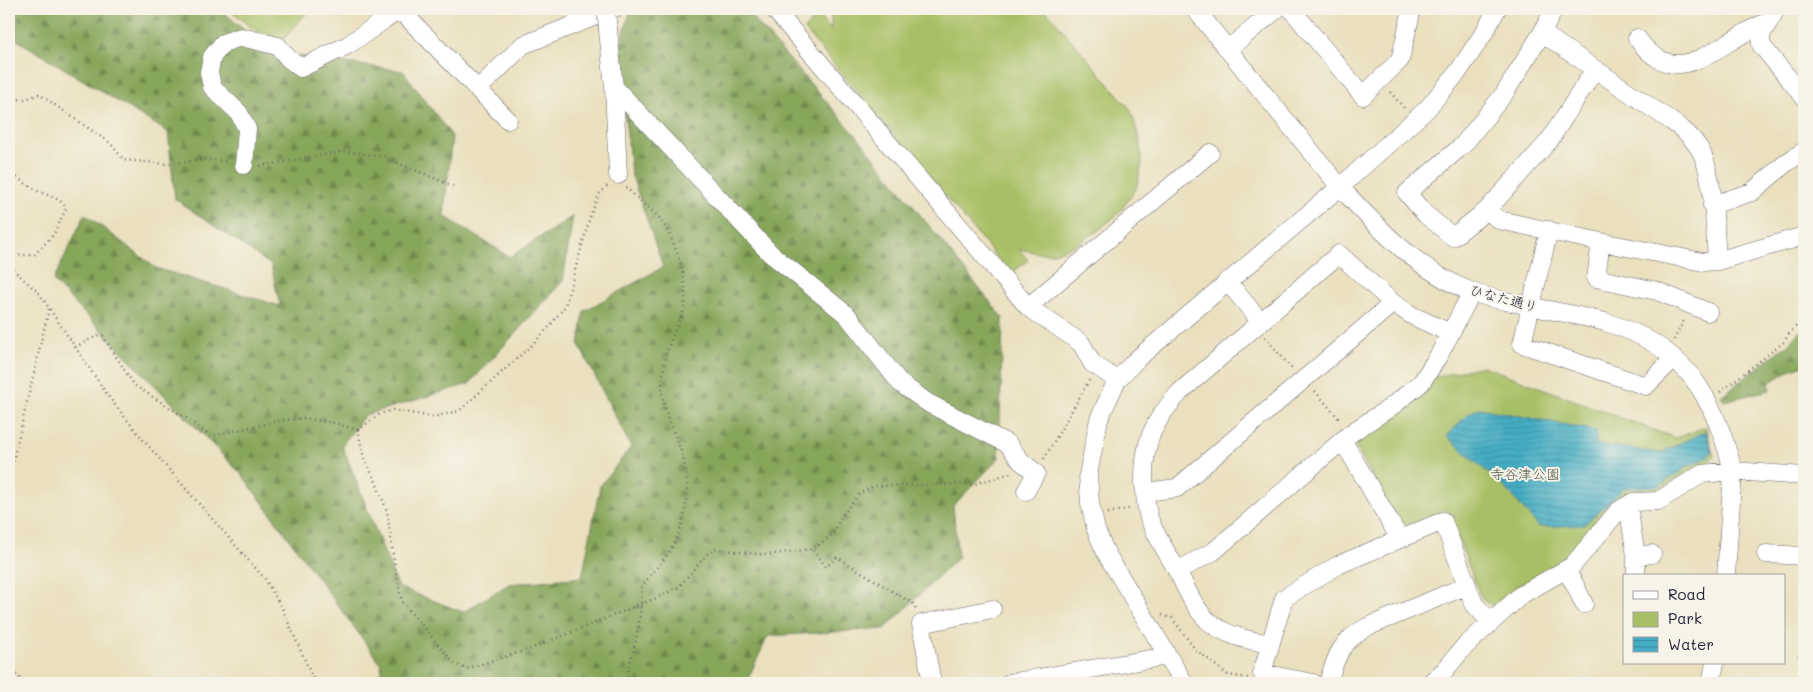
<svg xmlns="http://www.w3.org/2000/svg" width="1813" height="692" font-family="Mali,'Klee One',sans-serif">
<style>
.green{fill:#a8c065;stroke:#657150}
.forest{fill:url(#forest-firs);stroke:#54644a}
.water{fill:url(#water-rules);stroke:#346880}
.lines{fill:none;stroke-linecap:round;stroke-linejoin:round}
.minor-casing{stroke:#686469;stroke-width:19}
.path{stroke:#686469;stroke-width:2.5;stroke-dasharray:1 4;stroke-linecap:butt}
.minor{stroke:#fff;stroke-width:18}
.minor-bridge-casing{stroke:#686469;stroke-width:19;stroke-linecap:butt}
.minor-bridge{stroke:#fff;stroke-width:18}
.labels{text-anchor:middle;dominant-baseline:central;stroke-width:4;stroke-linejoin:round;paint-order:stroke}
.street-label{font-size:14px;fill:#22223b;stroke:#f7f3e8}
.park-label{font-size:14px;fill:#51594a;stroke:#f7f3e8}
</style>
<defs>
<pattern id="forest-firs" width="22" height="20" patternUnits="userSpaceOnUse" patternTransform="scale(1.25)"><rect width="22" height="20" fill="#86a65a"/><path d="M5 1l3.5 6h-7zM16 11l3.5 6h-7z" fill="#6d874c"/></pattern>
<pattern id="water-rules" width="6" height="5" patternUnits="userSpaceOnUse" patternTransform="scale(1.25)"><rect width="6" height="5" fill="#45aec4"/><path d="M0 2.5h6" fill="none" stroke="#398da0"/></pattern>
</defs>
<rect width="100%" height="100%" fill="#f7f3e8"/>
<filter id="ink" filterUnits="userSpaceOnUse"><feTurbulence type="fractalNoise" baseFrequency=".02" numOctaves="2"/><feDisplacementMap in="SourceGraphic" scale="10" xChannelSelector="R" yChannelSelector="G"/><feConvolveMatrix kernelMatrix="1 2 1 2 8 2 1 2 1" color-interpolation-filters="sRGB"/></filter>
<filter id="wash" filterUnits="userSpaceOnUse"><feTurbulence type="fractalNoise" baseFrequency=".0096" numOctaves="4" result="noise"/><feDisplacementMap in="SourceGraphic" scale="20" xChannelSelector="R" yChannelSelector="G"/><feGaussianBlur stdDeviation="1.12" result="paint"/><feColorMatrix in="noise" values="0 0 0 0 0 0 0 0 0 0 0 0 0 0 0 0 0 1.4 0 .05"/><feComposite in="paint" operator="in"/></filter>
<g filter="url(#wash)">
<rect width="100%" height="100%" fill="#eae0be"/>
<!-- green -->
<path class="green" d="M 229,9 L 310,9 L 283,40 L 254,30 Z
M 831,9 L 1045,9 L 1131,110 L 1140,142 L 1142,164 L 1136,189 L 1119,213 L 1099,230 L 1075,245 L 1054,253 L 1038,253 L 1019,249 L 1028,260 L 1011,274 L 804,29 L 819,16 L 831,30 Z
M 1483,366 L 1675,438 L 1706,427 L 1714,456 L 1707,464 L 1696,467 L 1654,493 L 1631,494 L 1614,503 L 1560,562 L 1516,587 L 1494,607 L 1481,598 L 1447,509 L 1406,526 L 1400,524 L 1356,447 L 1358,438 L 1405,406 L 1435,377 Z"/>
<!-- forest -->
<path class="forest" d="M 9,9 L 220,9 L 269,52 L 403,71 L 452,136 L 444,216 L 510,257 L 573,216 L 563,281 L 469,384 L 365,415 L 342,445 L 398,587 L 463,612 L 509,584 L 582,577 L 600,486 L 631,447 L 579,345 L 584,311 L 663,267 L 631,173 L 618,53 L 631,9 L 745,9 L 861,141 L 1003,318 L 999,458 L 953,506 L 958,557 L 885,629 L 768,636 L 746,683 L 383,683 L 381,664 L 243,476 L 53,281 L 85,214 L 156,268 L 280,306 L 271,265 L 175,199 L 168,132 L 9,35 Z
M 1804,327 L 1804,365 L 1792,369 L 1769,383 L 1770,390 L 1724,401 L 1721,396 L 1787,345 Z"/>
<!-- water -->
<path class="water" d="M 1479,408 L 1597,431 L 1596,444 L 1660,453 L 1706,431 L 1712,452 L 1707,458 L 1690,465 L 1659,486 L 1624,488 L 1584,525 L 1539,527 L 1505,488 L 1447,436 L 1467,415 Z"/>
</g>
<g filter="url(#ink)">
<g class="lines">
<!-- minor casing -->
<g class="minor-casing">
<path id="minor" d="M 399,9 L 508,120
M 774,9 L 1028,307 L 1081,343 L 1092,363 L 1117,380
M 1195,9 L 1340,187 C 1378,228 1418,271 1472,292 C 1492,300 1514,302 1534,307 C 1558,312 1582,316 1605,322 C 1684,345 1714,395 1733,471 L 1702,474 L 1658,501 L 1633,502 L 1618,511 L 1572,566 L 1521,595 L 1463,648 L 1445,670 L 1430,683
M 1291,9 L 1363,96 L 1400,60 L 1412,9
M 1554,9 L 1542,33 L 1504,94 L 1463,145 L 1407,193 L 1425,214 L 1453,237 L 1487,210 L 1549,141 L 1595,69
M 1776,9 L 1761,35 L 1761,45 L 1804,97
M 608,30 L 614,87 L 618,175
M 1542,33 L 1671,121 C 1682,128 1692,137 1699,148 C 1714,171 1715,232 1717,261
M 1637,38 C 1672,87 1704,56 1743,34 C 1751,29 1761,25 1770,20
M 1228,49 L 1277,9
M 614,87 L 771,254 L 847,315 L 900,383 L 928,403 L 1008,444 L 1021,461 L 1036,473 L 1026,491
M 478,89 L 523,45 L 614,9
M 244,165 L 247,129 L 239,113 L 212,87 L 209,72 L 212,57 L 223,43 L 241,37 L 278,46 L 288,58 L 301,68 L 348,45 L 400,9
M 1712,205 L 1752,192 L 1786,163 L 1804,151
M 1487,210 L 1499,220 L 1601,242 L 1703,262 L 1717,261 L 1804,236
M 1549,230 L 1522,344 L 1646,386 L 1674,358
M 1601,242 L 1596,278 L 1657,291 L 1708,312
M 1227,281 L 1261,322
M 1028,307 L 1210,153
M 1343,441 L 1400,539
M 1145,492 L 1177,488 L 1393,303
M 1628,505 L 1636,556 L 1636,576
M 1766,554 L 1804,556
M 1636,556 L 1652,554
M 1565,570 L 1574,583 L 1584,604
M 1177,571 L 1214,551 L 1351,433 L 1391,407 L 1421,383 L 1439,355 L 1472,292
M 1726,576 L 1733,471 L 1804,476
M 1270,644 C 1248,640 1225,636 1207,620 C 1194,607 1186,588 1178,572 C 1168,554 1156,537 1149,518 C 1146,508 1145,495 1144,484 C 1143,444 1152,422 1180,392 L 1339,254 L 1393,303 L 1413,316 L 1450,333
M 932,683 L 921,624 L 992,609
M 1009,683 L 1168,656
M 1184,683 L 1106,553 L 1096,530 L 1090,503 L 1088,475 L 1099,419 L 1117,380 L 1137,359 L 1340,187 L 1426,110 L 1458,72 L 1484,33 L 1497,9
M 1313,683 L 1262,673 L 1284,598 L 1338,565 L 1443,521 L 1474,604 L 1491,622
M 1328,683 C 1336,656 1341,641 1367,627 L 1466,586
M 1711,683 L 1715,663"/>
</g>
<!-- path -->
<path class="path" d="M 1390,92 L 1405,109
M 9,100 L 26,99 L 39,94 L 110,143 L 124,160 L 166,164 L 208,159 L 229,162
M 260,166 L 346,151 L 384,157 L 453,186
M 9,171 C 16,178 27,184 36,190 C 46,196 62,197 66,209 L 54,234 L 34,255 L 9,255
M 607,186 L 599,194 L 590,217 L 565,306 L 550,326 L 533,344 L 459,411 L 433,417 L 393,410 L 380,414 L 358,430 L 364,458 L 376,482 L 387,511 L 395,568 L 402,602 L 455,664 L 466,669 L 530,649 L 661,596 L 679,587 L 706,555 L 715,549 L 766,555 L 813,549 L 832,535 L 842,516 L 859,494 L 874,486 L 975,484 L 1011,473
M 626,187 C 636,199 650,207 660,219 C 675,238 690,284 684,309 C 682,318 676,327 672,337 C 666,353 662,371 662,389 C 662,412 675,432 682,454 C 692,486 687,524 669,552 C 660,565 649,576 641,588 C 642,607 639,625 635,644 C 632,657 626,669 628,683
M 9,266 L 39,293 L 108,396 L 144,441 L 265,579 L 282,608 L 315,683
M 1265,337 L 1292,369
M 1674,340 L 1685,318
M 75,347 L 97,336 L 103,336 L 134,385 L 189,420 L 210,436 L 279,421 L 304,418 L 334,423 L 358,430
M 1315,391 L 1341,421
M 1720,392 L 1784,342 L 1791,331 L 1804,319
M 1044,459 L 1090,379
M 9,470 L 13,461 L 49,309
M 1108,513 L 1132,508
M 813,550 L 826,567 L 837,557 L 915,605 L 916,611
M 1803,611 L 1804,611
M 1162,615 L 1172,618 L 1195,649 L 1228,675 L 1248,678
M 1801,633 L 1804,633
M 1798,656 L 1804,656
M 9,667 L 24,683
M 1796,679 L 1804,680"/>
<!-- minor -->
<use href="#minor" class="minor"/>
<!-- minor-bridge casing -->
<g class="minor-bridge-casing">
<path id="minor-bridge" d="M 606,9 L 608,30"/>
</g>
<!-- minor-bridge -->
<use href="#minor-bridge" class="minor-bridge"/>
</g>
</g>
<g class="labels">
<!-- street labels -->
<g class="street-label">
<text transform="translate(1504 298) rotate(15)">ひなた通り</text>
</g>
<!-- park labels -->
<g class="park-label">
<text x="1525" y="473">寺谷津公園</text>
</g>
</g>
<!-- margin -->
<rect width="1813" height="692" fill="none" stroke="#f7f3e8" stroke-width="30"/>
<!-- legend -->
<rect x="1623" y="574" width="162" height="90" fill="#f7f3e8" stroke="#a29fa3"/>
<rect x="1633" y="591" width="25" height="8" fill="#ffffff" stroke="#a29fa3"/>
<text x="1668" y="600" font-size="15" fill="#22223b">Road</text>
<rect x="1633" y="612" width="25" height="15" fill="#a8c065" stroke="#a29fa3"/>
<text x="1668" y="624" font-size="15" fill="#22223b">Park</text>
<rect x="1633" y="637" width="25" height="15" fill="url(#water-rules)" stroke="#a29fa3"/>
<text x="1668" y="650" font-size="15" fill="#22223b">Water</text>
</svg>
